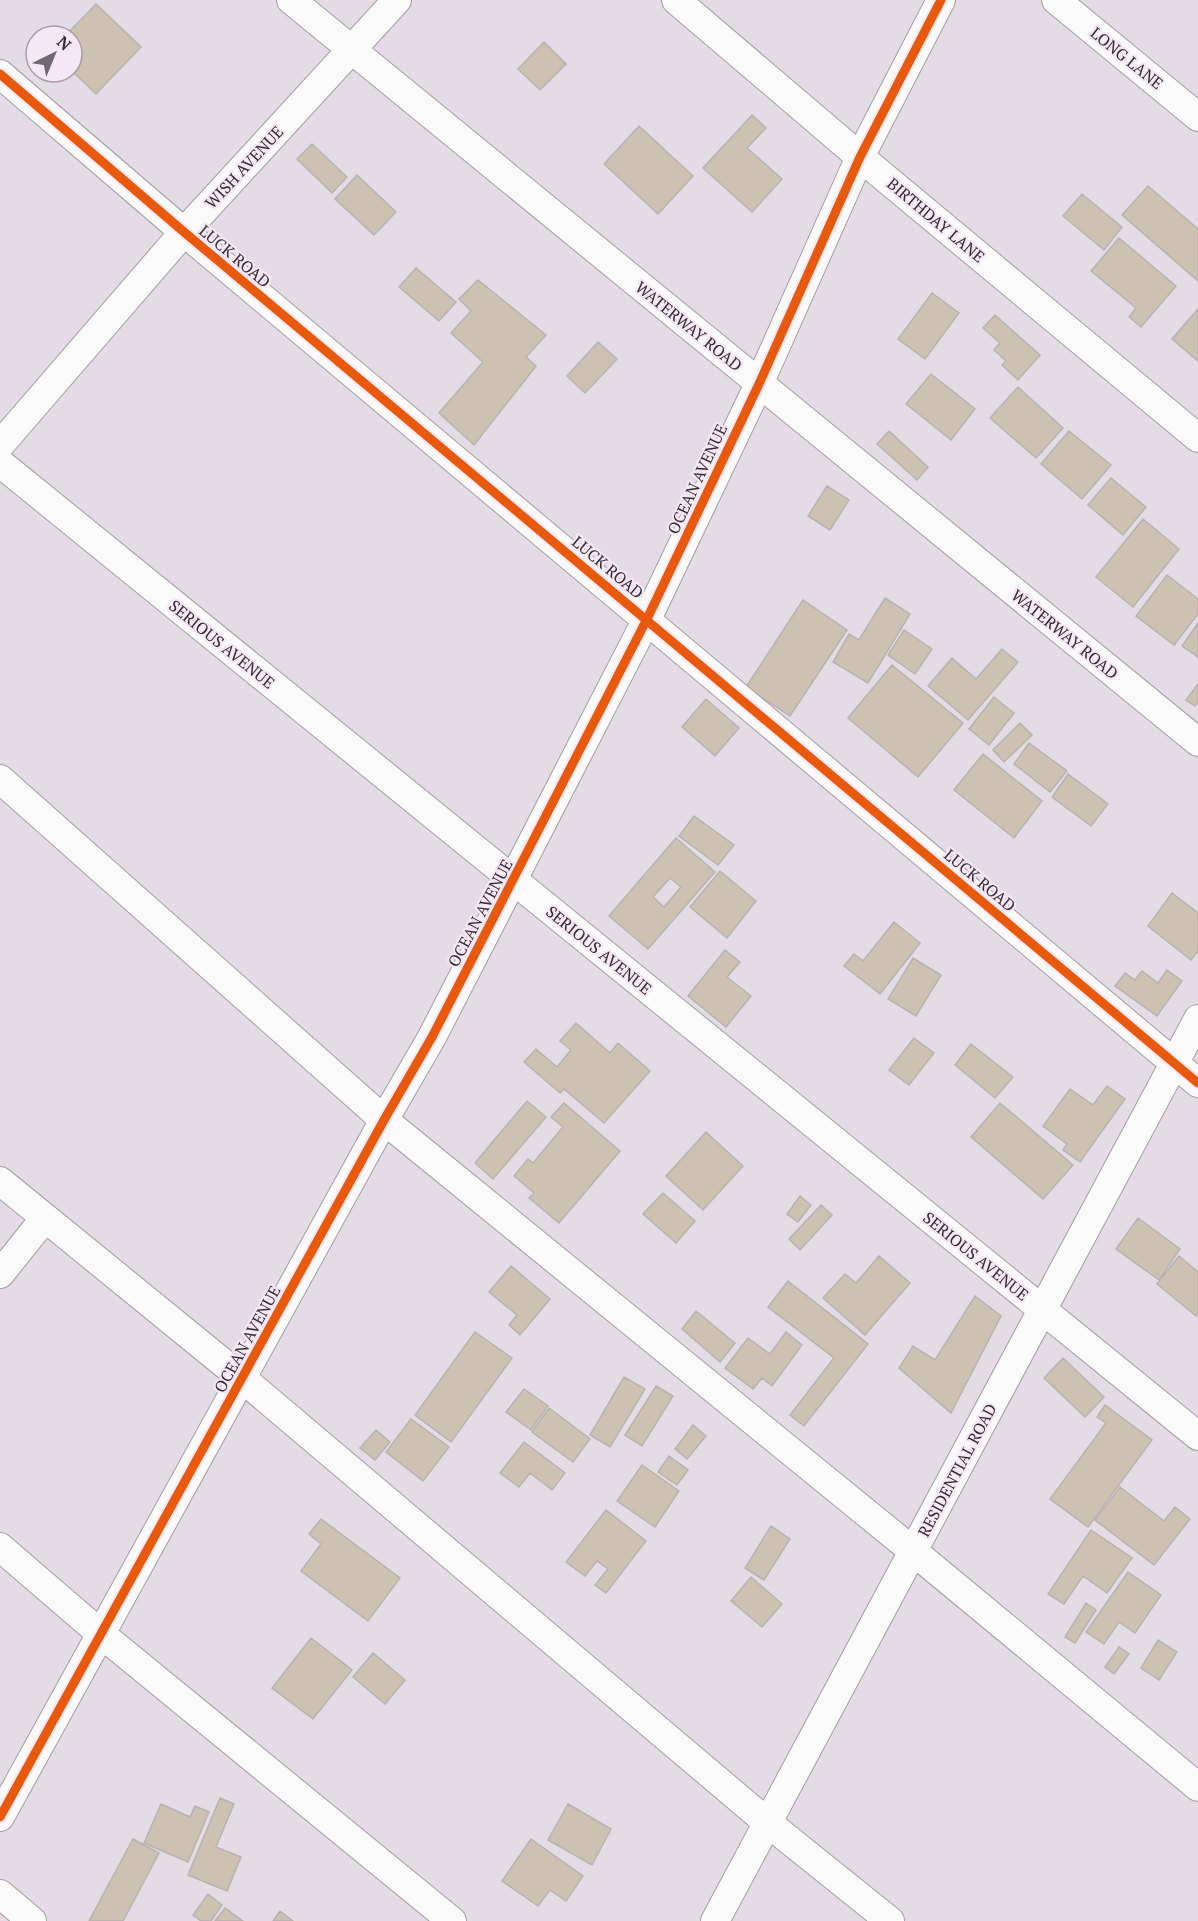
<svg xmlns="http://www.w3.org/2000/svg" width="1198" height="1921" font-family="'PT Serif',serif">
<style>
.building{fill:#cdc2b1;stroke:#b7b2b2;stroke-width:1.5;fill-rule:evenodd}
.lines{fill:none;stroke-linecap:round;stroke-linejoin:round}
.minor-casing{stroke:#a49da3;stroke-width:30}
.minor{stroke:#fbfafb;stroke-width:28}
.cycleway-casing{stroke:#f6e7f4;stroke-width:13}
.cycleway{stroke:#e8590c;stroke-width:9}
.labels{text-anchor:middle;dominant-baseline:central;stroke-width:4.5;stroke-linejoin:round;paint-order:stroke}
.street-label{font-size:16px;fill:#322c31;stroke:#f6e7f4}
</style>
<rect width="100%" height="100%" fill="#e4dce4"/>
<!-- building -->
<path class="building" d="M 96,4 L 141,47 L 96,94 L 72,71 L 72,36 L 65,36 Z
M 544,42 L 566,64 L 540,90 L 518,69 Z
M 752,115 L 766,128 L 747,148 L 782,179 L 752,212 L 703,168 Z
M 639,126 L 693,176 L 658,214 L 604,164 Z
M 312,144 L 347,177 L 332,193 L 297,159 Z
M 357,175 L 396,212 L 374,235 L 335,199 Z
M 1148,186 L 1198,229 L 1198,281 L 1122,215 Z
M 1082,194 L 1122,227 L 1104,250 L 1063,216 Z
M 1119,238 L 1176,286 L 1141,327 L 1129,317 L 1136,308 L 1091,271 Z
M 416,268 L 456,302 L 439,321 L 399,287 Z
M 478,280 L 546,335 L 526,357 L 536,366 L 474,445 L 439,413 L 483,362 L 451,333 L 471,311 L 459,299 Z
M 932,293 L 959,313 L 925,359 L 898,339 Z
M 1198,309 L 1198,361 L 1172,339 Z
M 995,315 L 1040,355 L 1018,380 L 1002,365 L 1006,361 L 994,350 L 1000,343 L 983,328 Z
M 598,342 L 617,359 L 585,393 L 567,376 Z
M 931,374 L 975,409 L 951,440 L 906,404 Z
M 1018,387 L 1063,428 L 1036,458 L 990,418 Z
M 889,431 L 928,467 L 917,480 L 877,444 Z
M 1069,431 L 1111,465 L 1082,499 L 1041,464 Z
M 1111,478 L 1146,507 L 1123,535 L 1088,505 Z
M 827,486 L 849,500 L 830,530 L 808,516 Z
M 1143,519 L 1179,549 L 1133,607 L 1096,577 Z
M 1167,575 L 1198,599 L 1198,614 L 1174,645 L 1136,616 Z
M 885,598 L 910,614 L 868,683 L 833,662 L 849,634 L 859,640 Z
M 803,600 L 847,630 L 790,716 L 746,687 Z
M 1198,623 L 1198,657 L 1182,646 Z
M 904,630 L 932,649 L 915,674 L 888,655 Z
M 1002,649 L 1018,662 L 968,720 L 928,686 L 952,658 L 976,679 Z
M 892,665 L 963,723 L 918,777 L 848,718 Z
M 1198,684 L 1198,702 L 1195,706 L 1186,700 Z
M 994,697 L 1014,713 L 989,745 L 969,729 Z
M 706,699 L 739,728 L 715,756 L 682,727 Z
M 1020,723 L 1032,735 L 1004,762 L 993,750 Z
M 1029,743 L 1067,771 L 1050,792 L 1014,764 Z
M 983,754 L 1042,801 L 1014,838 L 954,790 Z
M 1068,774 L 1108,804 L 1091,826 L 1052,797 Z
M 694,816 L 734,845 L 718,865 L 679,836 Z
M 676,838 L 715,872 L 648,949 L 609,916 ZM 670,878 L 681,887 L 664,907 L 653,897 Z
M 720,871 L 756,901 L 727,938 L 690,907 Z
M 1172,893 L 1198,913 L 1198,951 L 1191,960 L 1148,926 Z
M 894,922 L 920,943 L 880,994 L 844,966 L 854,954 L 863,961 Z
M 725,950 L 740,962 L 727,977 L 751,996 L 726,1027 L 688,996 Z
M 913,958 L 941,975 L 916,1016 L 888,999 Z
M 1167,970 L 1182,981 L 1157,1016 L 1115,986 L 1125,973 L 1135,980 L 1142,971 L 1158,983 Z
M 576,1023 L 610,1053 L 618,1043 L 650,1071 L 604,1123 L 564,1089 L 560,1093 L 524,1062 L 536,1049 L 557,1067 L 571,1050 L 560,1041 Z
M 914,1038 L 934,1053 L 909,1085 L 889,1070 Z
M 971,1044 L 1013,1077 L 995,1098 L 955,1065 Z
M 1107,1086 L 1125,1099 L 1080,1162 L 1063,1150 L 1067,1144 L 1043,1126 L 1070,1089 L 1093,1105 Z
M 527,1101 L 546,1117 L 493,1179 L 475,1163 Z
M 564,1103 L 620,1151 L 559,1223 L 529,1198 L 534,1193 L 514,1176 L 528,1159 L 533,1163 L 563,1127 L 551,1117 Z
M 1000,1103 L 1073,1165 L 1043,1199 L 971,1137 Z
M 706,1132 L 743,1166 L 703,1210 L 666,1176 Z
M 663,1193 L 695,1221 L 676,1243 L 643,1214 Z
M 800,1196 L 811,1205 L 798,1222 L 787,1214 Z
M 821,1205 L 832,1215 L 800,1250 L 789,1239 Z
M 1138,1218 L 1180,1249 L 1159,1280 L 1116,1249 Z
M 879,1256 L 910,1283 L 865,1335 L 823,1298 L 845,1274 L 856,1283 Z
M 1179,1256 L 1198,1272 L 1198,1313 L 1196,1316 L 1157,1284 Z
M 511,1266 L 550,1299 L 520,1335 L 509,1325 L 517,1315 L 489,1292 Z
M 788,1281 L 868,1344 L 804,1426 L 790,1415 L 834,1358 L 768,1307 Z
M 975,1296 L 1001,1316 L 951,1413 L 899,1368 L 913,1346 L 935,1360 Z
M 696,1311 L 735,1343 L 720,1362 L 682,1329 Z
M 475,1332 L 512,1358 L 451,1442 L 415,1415 Z
M 786,1332 L 802,1345 L 772,1386 L 762,1378 L 753,1389 L 725,1368 L 748,1338 L 770,1354 Z
M 1063,1358 L 1104,1397 L 1085,1417 L 1044,1378 Z
M 624,1377 L 645,1389 L 610,1447 L 590,1435 Z
M 656,1386 L 673,1396 L 642,1446 L 625,1435 Z
M 524,1389 L 548,1406 L 531,1430 L 506,1412 Z
M 1105,1405 L 1152,1440 L 1088,1527 L 1050,1499 L 1106,1423 L 1097,1417 Z
M 549,1408 L 590,1439 L 573,1462 L 532,1432 Z
M 411,1419 L 449,1447 L 423,1481 L 386,1452 Z
M 693,1425 L 706,1436 L 687,1459 L 675,1449 Z
M 376,1430 L 390,1442 L 375,1460 L 360,1448 Z
M 524,1442 L 565,1473 L 552,1490 L 530,1473 L 519,1487 L 500,1473 Z
M 669,1456 L 688,1470 L 677,1485 L 658,1472 Z
M 642,1465 L 679,1491 L 655,1527 L 617,1501 Z
M 1120,1487 L 1164,1521 L 1175,1507 L 1190,1519 L 1154,1565 L 1095,1520 Z
M 606,1510 L 646,1541 L 606,1593 L 595,1585 L 608,1569 L 597,1561 L 585,1576 L 566,1562 Z
M 321,1519 L 400,1578 L 368,1621 L 301,1571 L 321,1544 L 309,1534 Z
M 771,1526 L 790,1539 L 764,1580 L 745,1568 Z
M 1091,1530 L 1132,1558 L 1107,1593 L 1083,1576 L 1064,1604 L 1048,1594 Z
M 1128,1572 L 1161,1595 L 1135,1633 L 1119,1622 L 1104,1644 L 1086,1632 Z
M 751,1577 L 782,1604 L 762,1627 L 731,1601 Z
M 1086,1603 L 1096,1610 L 1075,1643 L 1065,1637 Z
M 311,1638 L 352,1670 L 313,1719 L 272,1688 Z
M 1158,1640 L 1177,1652 L 1159,1680 L 1141,1668 Z
M 1119,1647 L 1129,1654 L 1114,1674 L 1105,1667 Z
M 373,1653 L 405,1680 L 385,1704 L 353,1677 Z
M 220,1798 L 234,1804 L 216,1847 L 241,1857 L 227,1891 L 188,1875 Z
M 161,1804 L 190,1817 L 195,1806 L 209,1812 L 188,1862 L 144,1843 Z
M 568,1804 L 611,1829 L 592,1865 L 548,1840 Z
M 133,1839 L 159,1853 L 123,1921 L 89,1921 Z
M 531,1839 L 583,1876 L 566,1901 L 550,1890 L 538,1906 L 502,1881 Z
M 208,1894 L 222,1905 L 211,1921 L 201,1921 L 193,1915 Z
M 225,1908 L 243,1921 L 215,1921 Z
M 280,1911 L 293,1921 L 273,1921 Z"/>
<g class="lines">
<!-- minor casing -->
<g class="minor-casing">
<path id="minor" d="M 291,0 L 1198,742
M 676,0 L 860,157 L 1198,438
M 1056,0 L 1198,117
M 0,74 L 184,232 L 1198,1083
M 0,445 L 184,232 L 397,0
M 0,463 L 1198,1436
M 0,779 L 384,1120 L 913,1551 L 1198,1787
M 0,1181 L 243,1379 L 768,1823 L 890,1921
M 0,1274 L 45,1218
M 0,1547 L 101,1634 L 452,1921
M 0,1817 L 384,1120 L 432,1037 L 647,619 L 759,384 L 860,157 L 941,0
M 0,1894 L 32,1921
M 715,1921 L 1198,1019"/>
</g>
<!-- minor -->
<use href="#minor" class="minor"/>
<!-- cycleway casing -->
<g class="cycleway-casing">
<path id="cycleway" d="M 0,74 L 184,232 L 1198,1083
M 0,1817 L 384,1120 L 432,1037 L 647,619 L 759,384 L 860,157 L 941,0"/>
</g>
<!-- cycleway -->
<use href="#cycleway" class="cycleway"/>
</g>
<g class="labels">
<!-- street labels -->
<g class="street-label">
<text transform="translate(1127 58) rotate(39)">LONG LANE</text>
<text transform="translate(244 167) rotate(-47)">WISH AVENUE</text>
<text transform="translate(936 220) rotate(40)">BIRTHDAY LANE</text>
<text transform="translate(235 256) rotate(40)">LUCK ROAD</text>
<text transform="translate(689 326) rotate(39)">WATERWAY ROAD</text>
<text transform="translate(697 479) rotate(-65)">OCEAN AVENUE</text>
<text transform="translate(608 567) rotate(40)">LUCK ROAD</text>
<text transform="translate(1065 634) rotate(39)">WATERWAY ROAD</text>
<text transform="translate(222 644) rotate(39)">SERIOUS AVENUE</text>
<text transform="translate(980 880) rotate(40)">LUCK ROAD</text>
<text transform="translate(480 913) rotate(-62)">OCEAN AVENUE</text>
<text transform="translate(599 950) rotate(39)">SERIOUS AVENUE</text>
<text transform="translate(976 1256) rotate(39)">SERIOUS AVENUE</text>
<text transform="translate(247 1339) rotate(-61)">OCEAN AVENUE</text>
<text transform="translate(957 1470) rotate(-62)">RESIDENTIAL ROAD</text>
</g>
</g>
<!-- north arrow -->
<g transform="translate(54 54) rotate(43)"><circle r="28" fill="#f6e7f4" stroke="#a89ca6" stroke-width="1.5"/>
<path d="M0-4.5L10 22L0 15L-10 22Z" fill="#706a70"/>
<text y="-9" font-size="16" font-weight="bold" text-anchor="middle" fill="#322c31">N</text>
</g>
</svg>
